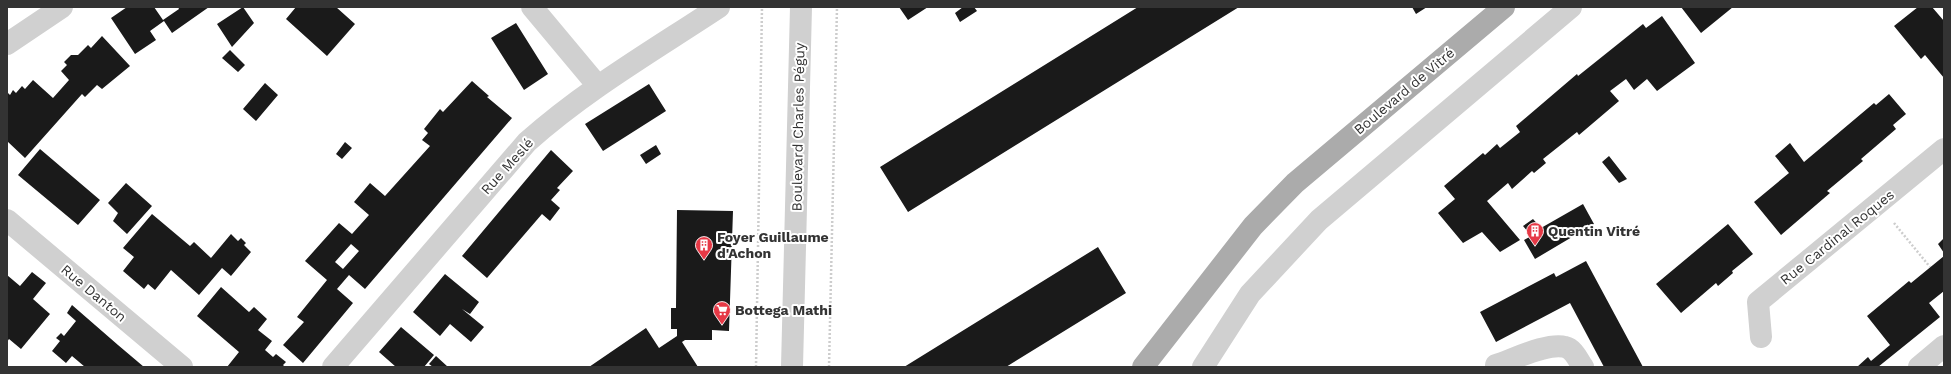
<svg xmlns="http://www.w3.org/2000/svg" width="1951" height="374" font-family="'Work Sans',sans-serif">
<style>
.building{fill:#1a1a1a;fill-rule:evenodd}
.lines{fill:none;stroke-linecap:round;stroke-linejoin:round}
.path{stroke:#cdcdcd;stroke-width:2.5;stroke-dasharray:2 2;stroke-linecap:butt}
.minor{stroke:#d0d0d0;stroke-width:22}
.major{stroke:#ababab;stroke-width:22}
.labels{text-anchor:middle;dominant-baseline:central;stroke-width:4;stroke-linejoin:round;paint-order:stroke}
.street-label{font-size:14px;fill:#333;stroke:#fff}
.poi-label{font-size:14px;font-weight:bold;fill:#333;stroke:#fff;text-anchor:start}
</style>
<rect width="100%" height="100%" fill="#fff"/>
<!-- building -->
<path class="building" d="M 127,7 L 154,7 L 163,20 L 179,9 L 178,7 L 209,7 L 172,33 L 164,21 L 150,31 L 156,40 L 135,54 L 111,18 Z
M 243,7 L 254,23 L 232,47 L 217,24 Z
M 296,7 L 336,7 L 355,24 L 327,56 L 286,19 Z
M 899,7 L 928,7 L 908,20 Z
M 963,7 L 974,7 L 977,11 L 960,22 L 955,13 Z
M 1138,7 L 1239,7 L 908,212 L 880,167 Z
M 1412,7 L 1427,7 L 1416,14 Z
M 1681,7 L 1733,7 L 1701,33 Z
M 1918,7 L 1932,7 L 1944,21 L 1944,78 L 1925,55 L 1921,59 L 1894,26 Z
M 1662,16 L 1695,63 L 1657,91 L 1647,79 L 1634,90 L 1626,79 L 1610,91 L 1619,101 L 1579,135 L 1577,132 L 1543,159 L 1546,163 L 1534,173 L 1532,171 L 1512,189 L 1508,183 L 1487,201 L 1520,240 L 1500,252 L 1482,232 L 1463,243 L 1438,213 L 1455,199 L 1444,186 L 1483,153 L 1485,155 L 1497,144 L 1500,148 L 1520,132 L 1516,126 L 1577,74 L 1578,76 L 1643,24 L 1646,28 Z
M 516,23 L 548,74 L 524,90 L 491,38 Z
M 102,36 L 130,66 L 102,89 L 97,85 L 85,97 L 82,94 L 25,158 L 7,141 L 7,94 L 8,93 L 10,95 L 13,90 L 16,93 L 22,86 L 25,89 L 33,80 L 53,98 L 69,80 L 61,71 L 67,65 L 64,62 L 71,55 L 78,55 L 88,45 L 91,48 Z
M 230,50 L 245,65 L 238,72 L 222,58 Z
M 472,81 L 489,96 L 487,97 L 512,118 L 365,289 L 349,275 L 337,289 L 353,303 L 303,363 L 283,345 L 304,322 L 297,317 L 327,280 L 305,261 L 339,223 L 352,234 L 369,215 L 354,202 L 370,183 L 385,196 L 430,146 L 422,140 L 428,133 L 424,129 L 440,109 L 443,112 ZM 351,244 L 359,251 L 343,269 L 335,262 Z
M 265,83 L 278,95 L 256,121 L 243,109 Z
M 649,84 L 666,111 L 603,151 L 585,124 Z
M 1889,94 L 1906,114 L 1893,125 L 1896,129 L 1861,159 L 1863,161 L 1827,191 L 1830,193 L 1781,235 L 1754,202 L 1789,173 L 1775,156 L 1790,143 L 1804,162 L 1874,103 L 1876,105 Z
M 345,142 L 352,148 L 342,159 L 336,154 Z
M 656,145 L 661,154 L 646,164 L 640,155 Z
M 40,149 L 100,200 L 78,225 L 18,175 Z
M 551,150 L 573,171 L 557,188 L 560,190 L 551,200 L 560,208 L 550,221 L 542,214 L 487,278 L 462,256 Z
M 1609,156 L 1627,179 L 1619,183 L 1602,162 Z
M 126,183 L 152,206 L 127,234 L 113,221 L 118,213 L 108,203 Z
M 1583,204 L 1594,224 L 1535,259 L 1524,240 L 1535,234 L 1534,232 L 1530,234 L 1523,226 L 1533,219 L 1541,228 Z
M 677,210 L 733,211 L 729,331 L 712,330 L 712,340 L 685,340 L 682,342 L 698,367 L 589,367 L 646,328 L 659,348 L 677,336 L 677,329 L 671,329 L 671,308 L 676,308 Z
M 152,214 L 190,246 L 194,242 L 211,258 L 231,234 L 238,241 L 241,238 L 246,243 L 244,245 L 251,252 L 231,276 L 222,268 L 199,295 L 171,270 L 155,290 L 148,284 L 144,289 L 123,271 L 134,257 L 123,248 Z
M 1728,224 L 1753,254 L 1732,271 L 1733,273 L 1718,286 L 1716,283 L 1681,313 L 1656,284 Z
M 1944,238 L 1944,253 L 1938,244 Z
M 1098,247 L 1126,293 L 1006,367 L 904,367 Z
M 1944,256 L 1944,291 L 1929,303 L 1940,317 L 1878,367 L 1857,367 L 1868,357 L 1871,361 L 1890,345 L 1867,316 L 1909,281 L 1911,283 Z
M 1586,261 L 1643,367 L 1604,367 L 1570,303 L 1496,342 L 1480,312 L 1554,273 L 1556,277 Z
M 32,272 L 46,283 L 33,299 L 50,314 L 21,349 L 9,339 L 7,342 L 7,275 L 20,286 Z
M 445,274 L 479,302 L 470,314 L 462,309 L 484,327 L 471,342 L 450,324 L 440,336 L 413,312 Z
M 221,287 L 249,312 L 254,307 L 267,319 L 258,330 L 272,341 L 265,350 L 273,357 L 276,354 L 286,362 L 283,365 L 285,367 L 227,367 L 239,352 L 197,316 Z
M 72,305 L 118,345 L 144,367 L 85,367 L 72,356 L 66,363 L 52,351 L 60,341 L 56,338 L 61,333 L 64,336 L 76,321 L 67,313 Z
M 401,327 L 434,355 L 424,367 L 396,367 L 379,352 Z
M 436,356 L 448,367 L 433,367 L 429,364 Z"/>
<g class="lines">
<!-- path -->
<path class="path" d="M 1894,223 L 1930,267
M 756,367 L 762,7
M 829,367 L 837,7"/>
<!-- minor -->
<path class="minor" d="M 532,7 L 598,86
M 7,44 L 62,7
M 7,220 L 182,367
M 1761,337 L 1758,302 L 1944,149
M 1496,365 C 1512,360 1548,342 1565,347 C 1574,349 1578,360 1583,367
M 333,367 L 527,142 C 585,90 654,50 719,7
M 792,367 L 801,7
M 1203,367 L 1250,294 L 1319,220 L 1571,7
M 1919,367 L 1944,346"/>
<!-- major -->
<path class="major" d="M 1143,367 L 1253,226 L 1295,183 L 1504,7"/>
</g>
<!-- icons -->
<defs>
<g id="building-pin" transform="scale(0.9)"><path d="M0 17L-7.5 6A9.5 9.5 0 1 1 7.5 6Z" fill="#e63946" stroke="#fff"/><path d="M-4-6H4V6H1V3H-1V6H-4ZM-2.5-4.3h1.7v1.8h-1.7ZM.8-4.3h1.7v1.8H.8ZM-2.5-1h1.7V.8h-1.7ZM.8-1h1.7V.8H.8Z" fill="#fff"/></g>
<g id="supermarket-pin" transform="scale(0.9)"><path d="M0 17L-7.5 6A9.5 9.5 0 1 1 7.5 6Z" fill="#e63946" stroke="#fff"/><path d="M-6-5.5h2.5l.6 2H6L4.5 2H-2.5L-4.4-4H-6ZM-1.5 3.2a1.3 1.3 0 1 0 .1 0ZM3 3.2a1.3 1.3 0 1 0 .1 0Z" fill="#fff"/></g>
</defs>
<g fill-rule="evenodd">
<use href="#building-pin" x="1535" y="231"/>
<use href="#building-pin" x="704" y="245"/>
<use href="#supermarket-pin" x="722" y="310"/>
</g>
<g class="labels">
<!-- street labels -->
<g class="street-label">
<text transform="translate(1404 91) rotate(-40)">Boulevard de Vitré</text>
<text transform="translate(798 127) rotate(-89)">Boulevard Charles Péguy</text>
<text transform="translate(507 166) rotate(-48)">Rue Meslé</text>
<text transform="translate(1837 237) rotate(-39)">Rue Cardinal Roques</text>
<text transform="translate(94 293) rotate(40)">Rue Danton</text>
</g>
<!-- poi labels -->
<g class="poi-label">
<text x="1548" y="231">Quentin Vitré</text>
<text x="717" y="237">Foyer Guillaume<tspan x="717" dy="16">d'Achon</tspan></text>
<text x="735" y="310">Bottega Mathi</text>
</g>
</g>
<!-- border -->
<rect width="1951" height="374" fill="none" stroke="#333333" stroke-width="16"/>
</svg>
